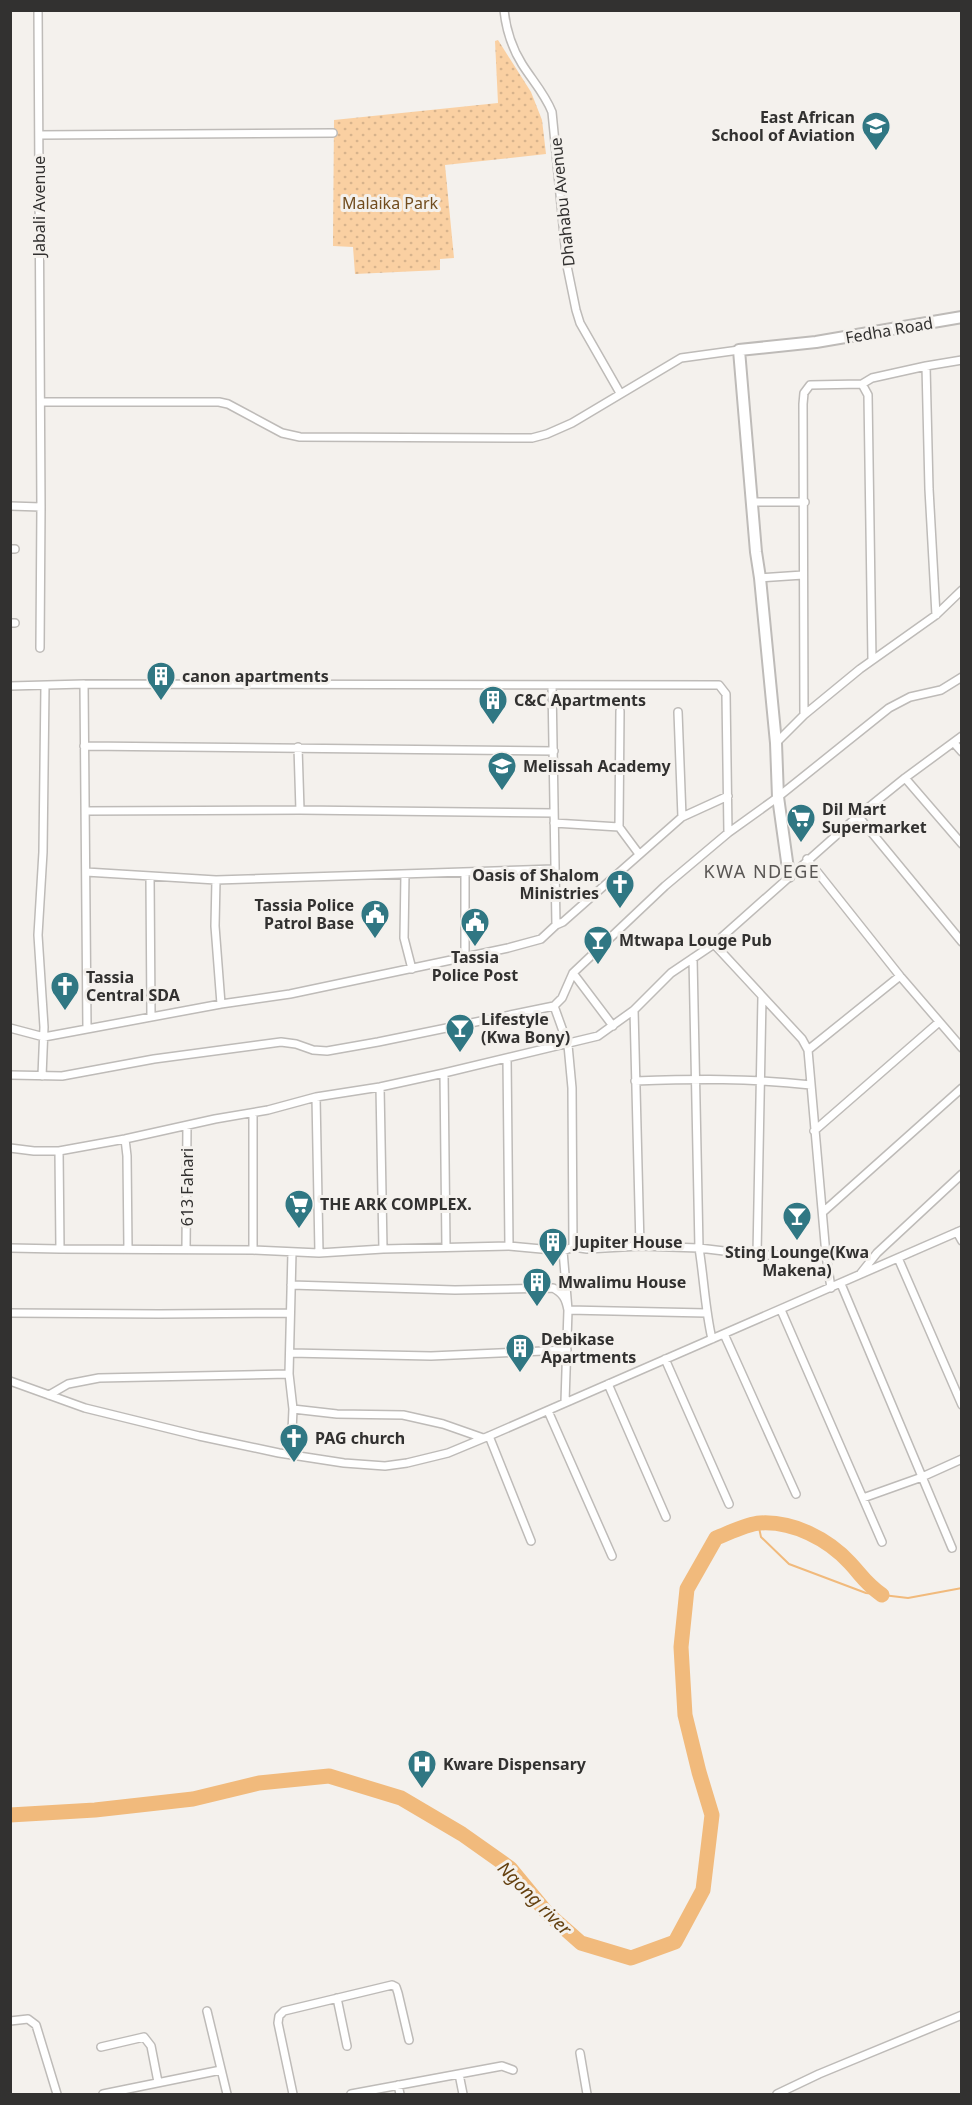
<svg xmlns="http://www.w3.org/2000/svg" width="972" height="2105" font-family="'Noto Sans',sans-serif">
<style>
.green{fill:url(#green-dots)}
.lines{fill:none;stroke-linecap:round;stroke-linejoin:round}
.stream{stroke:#f1ba7c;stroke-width:2}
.river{stroke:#f1ba7c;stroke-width:15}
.street-casing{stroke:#bebbb8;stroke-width:10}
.secondary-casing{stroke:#bebbb8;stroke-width:14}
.street{stroke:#fff;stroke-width:7}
.secondary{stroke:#fff;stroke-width:10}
.labels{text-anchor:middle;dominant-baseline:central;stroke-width:6;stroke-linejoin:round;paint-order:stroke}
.poi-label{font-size:16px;font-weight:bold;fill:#323130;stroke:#f4f1ed;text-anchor:start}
.street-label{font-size:16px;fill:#323130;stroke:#f4f1ed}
.park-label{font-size:16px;fill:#714c1e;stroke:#f4f1ed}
.neighbourhood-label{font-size:18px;letter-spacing:1.5px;fill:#595654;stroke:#f4f1ed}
.water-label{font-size:18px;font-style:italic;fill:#64400f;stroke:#f4f1ed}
</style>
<defs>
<pattern id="green-dots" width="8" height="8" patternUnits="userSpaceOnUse" patternTransform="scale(1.5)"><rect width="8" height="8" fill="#fad0a2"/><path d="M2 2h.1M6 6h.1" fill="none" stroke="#d7b38c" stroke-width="1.8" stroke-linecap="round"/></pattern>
</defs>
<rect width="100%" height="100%" fill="#f4f1ed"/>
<!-- green -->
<path class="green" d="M 498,40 L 531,92 L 542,120 L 546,154 L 445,165 L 454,258 L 440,259 L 440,270 L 355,274 L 353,247 L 333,246 L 334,120 L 498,103 L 495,41 Z"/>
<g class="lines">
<!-- stream -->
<path class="stream" d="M 758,1523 L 761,1537 L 789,1564 L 866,1593 L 908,1598 L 962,1588"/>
<!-- river -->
<path class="river" d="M 10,1815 L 95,1810 L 193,1799 L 259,1783 L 329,1776 L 401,1798 L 462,1834 L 510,1868 L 547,1913 L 581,1943 L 631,1958 L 675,1942 L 703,1890 L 712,1815 L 699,1772 L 685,1715 L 681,1647 L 687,1589 L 716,1538 C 729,1533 746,1524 760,1523 C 793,1521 828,1539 850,1563 C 863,1577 865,1583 882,1595"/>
<!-- street casing -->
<g class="street-casing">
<path id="street" d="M 504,10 C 506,29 512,48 522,64 C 532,80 545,94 552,112 L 567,266 L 576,310 L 580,323 L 620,393
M 39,135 L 333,133
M 862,384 L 872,378 L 926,366
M 41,402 L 219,402 L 228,404 L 282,433 L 300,437 L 532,438 L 547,434 L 572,423 L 681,358 L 739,350
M 751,502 L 805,502
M 10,506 L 41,507 L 38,10
M 10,549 L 15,549
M 760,578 L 803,575
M 936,615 L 929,489 L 926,366 L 962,360
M 10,623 L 15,623
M 40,648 L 41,507
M 84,684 L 87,1029
M 552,685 L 556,925
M 10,686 L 84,684 L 719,685 L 726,694 L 728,833
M 678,712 L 682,817
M 804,715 L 803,404 L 804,393 L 810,385 L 862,384 L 868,395 L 872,660
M 776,743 L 804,715 L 860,669 L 936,615 L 962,590
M 954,743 L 962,752
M 84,746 L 554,751
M 298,747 L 300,810
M 905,778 L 962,844
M 86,811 L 300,810 L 554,813
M 858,816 L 962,942
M 554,823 L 619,827 L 639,854
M 619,827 L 620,711
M 807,859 L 900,976 L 962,1048
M 86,872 L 216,880 L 554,869
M 405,874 L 404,938 L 412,969
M 150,877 L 151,1017
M 216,880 L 215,926 L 221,1004
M 714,944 L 802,1039 L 808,1050 L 826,1255 L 831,1288
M 465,958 L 465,872
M 693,958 L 699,1248 C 704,1279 705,1309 712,1339
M 573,973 L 613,1026
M 554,1006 L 568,1045 L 572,1088 L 573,1247
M 634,1010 L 640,1246
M 10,1028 L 44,1037 L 221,1004 L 290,994 L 508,948 L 541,939 L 556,925 L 563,922 L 682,817 L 728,796
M 808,1050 L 900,976
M 507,1058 L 509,1246
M 444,1073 L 446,1247
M 10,1075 L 62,1076 L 154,1059 L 281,1042 L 296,1044 L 313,1050 L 327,1051 L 378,1042 L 554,1006 L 562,998 L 573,973 L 665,886 L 728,833 L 778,797 L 889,708 L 910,697 L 941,690 L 962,677
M 42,1076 L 44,1027 L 38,935 L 43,852 L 45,686
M 635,1081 C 695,1079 751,1078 811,1085
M 380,1087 L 383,1249
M 316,1097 L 319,1253
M 814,1131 L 938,1023
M 125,1139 L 127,1156 L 128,1249
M 10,1148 L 34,1151 L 59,1151 L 125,1139 L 215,1119 L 268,1110 L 316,1097 L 380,1087 L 444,1073 L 598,1036 L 634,1010 L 671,973 L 714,944 L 858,816 L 905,778 L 962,736
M 59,1151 L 60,1249 L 253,1250 L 319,1253 L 383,1249 L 509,1246 L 563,1251 L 573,1247 L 587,1249 L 640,1246 L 699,1248 L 757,1255 L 826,1255
M 823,1212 L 962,1088
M 957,1232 L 962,1241
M 10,1248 L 60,1249
M 186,1249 L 187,1126
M 253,1250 L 253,1114
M 563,1251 L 568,1310 L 706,1313
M 292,1252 L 289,1374 L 293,1409 L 337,1414 L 403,1415 L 443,1424 L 483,1438
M 757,1255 L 762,997
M 898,1258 L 962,1405
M 861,1273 L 877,1253 L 962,1174
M 841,1284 L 952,1548
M 291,1285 L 455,1290 L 553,1288 C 563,1293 566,1299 568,1310 L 565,1402
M 781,1310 L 882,1542
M 10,1313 L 159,1314 L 289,1313
M 724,1334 L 796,1494
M 290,1353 L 431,1356 L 567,1350
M 665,1359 L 729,1504
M 10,1381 L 85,1408 L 199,1436 L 279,1453 L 344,1463 L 385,1466 L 407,1463 L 448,1453 L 489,1436 L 962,1230
M 608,1384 L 666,1517
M 49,1395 L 68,1384 L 99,1378 L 289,1374
M 548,1411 L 612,1556
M 489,1436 L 531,1541
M 291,1454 L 293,1409
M 863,1498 L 922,1477 L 962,1459
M 337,1998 L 347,2046
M 207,2011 L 227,2094
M 10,2021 L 28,2019 L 36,2025 L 57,2094
M 101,2047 L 144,2037 L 151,2046 L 158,2082
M 580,2053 L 587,2094
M 459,2074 L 463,2094
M 398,2085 L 400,2094
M 103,2094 L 221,2070
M 293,2094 L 278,2023 L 279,2016 L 284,2011 L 392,1985 L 396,1987 L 398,1993 L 409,2040
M 351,2094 L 502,2066 L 513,2070
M 777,2094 L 819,2074 L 962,2015"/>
</g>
<!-- secondary casing -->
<g class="secondary-casing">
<path id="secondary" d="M 789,876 L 778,797 L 776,743 L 760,578 L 756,552 L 739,350 L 816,342 L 962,317"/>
</g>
<!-- street -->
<use href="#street" class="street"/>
<!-- secondary -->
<use href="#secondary" class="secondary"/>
</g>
<!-- icons -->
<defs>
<g id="university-pin" transform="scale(1.5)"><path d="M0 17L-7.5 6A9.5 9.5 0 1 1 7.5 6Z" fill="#307783" stroke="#f4f1ed"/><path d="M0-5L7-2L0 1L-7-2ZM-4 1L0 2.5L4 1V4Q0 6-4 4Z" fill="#fff"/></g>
<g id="building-pin" transform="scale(1.5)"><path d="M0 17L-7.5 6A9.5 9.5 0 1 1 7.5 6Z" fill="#307783" stroke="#f4f1ed"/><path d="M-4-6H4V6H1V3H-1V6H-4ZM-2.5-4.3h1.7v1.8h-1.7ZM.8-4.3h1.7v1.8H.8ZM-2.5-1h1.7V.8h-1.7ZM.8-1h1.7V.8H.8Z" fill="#fff"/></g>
<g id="school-pin" transform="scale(1.5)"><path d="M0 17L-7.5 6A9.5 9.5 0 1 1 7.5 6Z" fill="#307783" stroke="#f4f1ed"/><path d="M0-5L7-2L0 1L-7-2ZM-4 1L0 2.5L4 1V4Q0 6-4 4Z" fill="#fff"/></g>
<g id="supermarket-pin" transform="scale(1.5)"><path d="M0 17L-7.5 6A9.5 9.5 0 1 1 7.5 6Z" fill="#307783" stroke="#f4f1ed"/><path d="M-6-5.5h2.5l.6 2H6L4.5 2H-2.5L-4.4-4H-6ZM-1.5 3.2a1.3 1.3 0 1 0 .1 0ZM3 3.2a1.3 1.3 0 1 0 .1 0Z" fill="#fff"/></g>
<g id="church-pin" transform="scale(1.5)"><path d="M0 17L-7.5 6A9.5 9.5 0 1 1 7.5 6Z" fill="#307783" stroke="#f4f1ed"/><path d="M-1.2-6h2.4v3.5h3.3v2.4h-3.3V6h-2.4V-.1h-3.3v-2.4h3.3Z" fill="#fff"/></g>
<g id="civic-pin" transform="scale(1.5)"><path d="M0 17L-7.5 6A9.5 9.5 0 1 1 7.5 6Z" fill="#307783" stroke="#f4f1ed"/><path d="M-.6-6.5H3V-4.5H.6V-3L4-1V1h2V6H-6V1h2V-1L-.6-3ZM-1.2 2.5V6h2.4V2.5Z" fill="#fff"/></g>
<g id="bar-pin" transform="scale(1.5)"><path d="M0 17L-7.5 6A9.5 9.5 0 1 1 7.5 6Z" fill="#307783" stroke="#f4f1ed"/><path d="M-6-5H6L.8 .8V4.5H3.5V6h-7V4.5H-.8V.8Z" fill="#fff"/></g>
<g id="hospital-pin" transform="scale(1.5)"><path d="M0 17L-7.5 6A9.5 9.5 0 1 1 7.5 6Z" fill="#307783" stroke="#f4f1ed"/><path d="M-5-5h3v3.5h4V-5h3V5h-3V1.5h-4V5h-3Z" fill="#fff"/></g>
</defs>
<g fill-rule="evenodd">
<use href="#university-pin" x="876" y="126"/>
<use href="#building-pin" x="161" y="676"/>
<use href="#building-pin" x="493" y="700"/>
<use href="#school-pin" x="502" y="766"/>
<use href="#supermarket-pin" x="801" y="818"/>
<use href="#church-pin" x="620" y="884"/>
<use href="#civic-pin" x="375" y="914"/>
<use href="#civic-pin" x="475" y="922"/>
<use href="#bar-pin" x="598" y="940"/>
<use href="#church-pin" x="65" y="986"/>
<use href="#bar-pin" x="460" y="1028"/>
<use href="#supermarket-pin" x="299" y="1204"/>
<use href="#bar-pin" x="797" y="1216"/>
<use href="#building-pin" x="553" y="1242"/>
<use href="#building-pin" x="537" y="1282"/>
<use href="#building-pin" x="520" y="1348"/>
<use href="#church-pin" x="294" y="1438"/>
<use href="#hospital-pin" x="422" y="1764"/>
</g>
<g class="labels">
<!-- poi labels -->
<g class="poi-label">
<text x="855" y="117" text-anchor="end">East African<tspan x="855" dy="18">School of Aviation</tspan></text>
<text x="182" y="676">canon apartments</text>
<text x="514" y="700">C&amp;C Apartments</text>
<text x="523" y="766">Melissah Academy</text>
<text x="822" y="809">Dil Mart<tspan x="822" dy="18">Supermarket</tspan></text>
<text x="599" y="875" text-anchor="end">Oasis of Shalom<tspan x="599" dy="18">Ministries</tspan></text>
<text x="354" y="905" text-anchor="end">Tassia Police<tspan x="354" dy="18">Patrol Base</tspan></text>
<text x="619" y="940">Mtwapa Louge Pub</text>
<text x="475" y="957" text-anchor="middle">Tassia<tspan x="475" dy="18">Police Post</tspan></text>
<text x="86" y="977">Tassia<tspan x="86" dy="18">Central SDA</tspan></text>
<text x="481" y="1019">Lifestyle<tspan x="481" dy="18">(Kwa Bony)</tspan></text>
<text x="320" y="1204">THE ARK COMPLEX.</text>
<text x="574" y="1242">Jupiter House</text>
<text x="797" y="1252" text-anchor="middle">Sting Lounge(Kwa<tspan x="797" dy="18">Makena)</tspan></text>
<text x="558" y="1282">Mwalimu House</text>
<text x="541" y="1339">Debikase<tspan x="541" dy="18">Apartments</tspan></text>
<text x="315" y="1438">PAG church</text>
<text x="443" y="1764">Kware Dispensary</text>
</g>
<!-- street labels -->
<g class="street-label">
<text transform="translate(562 202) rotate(-96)">Dhahabu Avenue</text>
<text transform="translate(39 206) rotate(-90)">Jabali Avenue</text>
<text transform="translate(889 330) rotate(-10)">Fedha Road</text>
<text transform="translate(187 1187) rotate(-90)">613 Fahari</text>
</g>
<!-- park labels -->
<g class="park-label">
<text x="390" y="203">Malaika Park</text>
</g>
<!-- neighbourhood labels -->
<g class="neighbourhood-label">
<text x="762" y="871">KWA NDEGE</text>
</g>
<!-- water labels -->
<g class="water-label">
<text transform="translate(535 1898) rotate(45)">Ngong river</text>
</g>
</g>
<!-- border -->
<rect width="972" height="2105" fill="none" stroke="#323130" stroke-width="24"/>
</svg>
